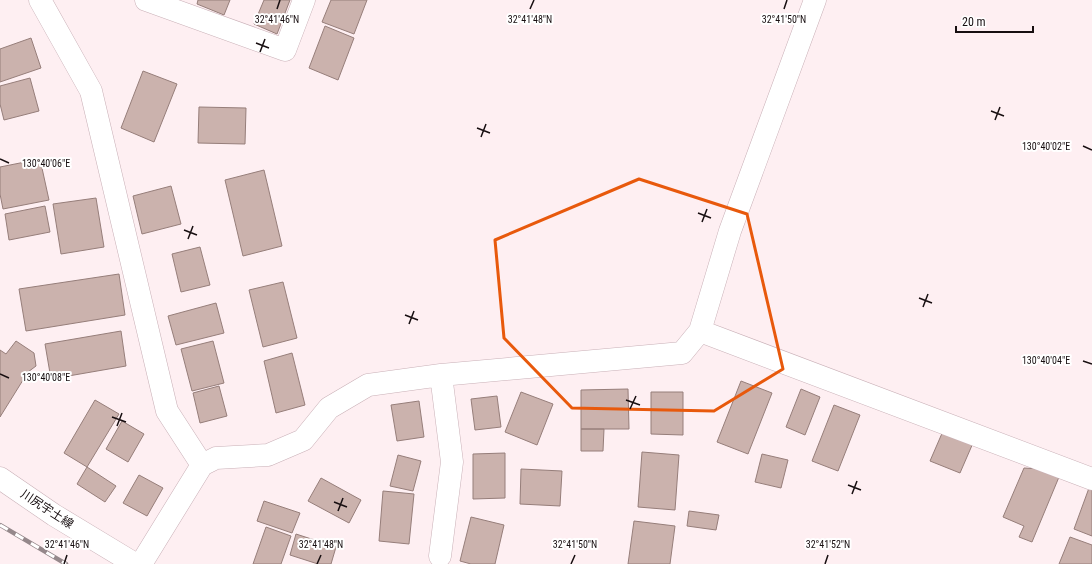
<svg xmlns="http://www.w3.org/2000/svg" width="1092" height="564" font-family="'Roboto Condensed','Noto Sans JP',sans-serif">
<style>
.building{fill:#cbb2ad;stroke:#967e7a}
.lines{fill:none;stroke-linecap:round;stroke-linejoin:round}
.minor-casing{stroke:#c9b0b7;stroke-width:23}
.secondary-casing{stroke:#c9b0b7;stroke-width:23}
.minor{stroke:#fff;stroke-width:22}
.secondary{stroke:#fff;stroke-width:22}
.rail-casing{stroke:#95888b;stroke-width:4.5}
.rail{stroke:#fff;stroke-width:3;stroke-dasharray:9;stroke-linecap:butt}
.marked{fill:none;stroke:#e8590c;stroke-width:3;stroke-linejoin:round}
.ticks{fill:none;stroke:#170e10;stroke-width:1.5}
.labels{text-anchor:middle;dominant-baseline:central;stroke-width:4;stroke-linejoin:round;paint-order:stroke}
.street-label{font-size:12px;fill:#170e10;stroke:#fff}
.ticks-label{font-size:10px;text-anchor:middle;fill:#170e10;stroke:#fff;stroke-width:4;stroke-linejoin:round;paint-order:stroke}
</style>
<rect width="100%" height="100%" fill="#feeff2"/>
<!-- building -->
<path class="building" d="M 198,0 L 230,0 L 224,15 L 197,4 Z
M 264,0 L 290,0 L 277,34 L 254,24 Z
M 331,0 L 367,0 L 354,34 L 322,22 Z
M 325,26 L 354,38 L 338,80 L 309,68 Z
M 31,38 L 41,68 L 0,82 L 0,49 Z
M 143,71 L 177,84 L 154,142 L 121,128 Z
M 30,78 L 39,111 L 4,120 L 0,104 L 0,86 Z
M 199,107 L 246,108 L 245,144 L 198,143 Z
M 40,159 L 49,200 L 3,209 L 0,194 L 0,167 Z
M 264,170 L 282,246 L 243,256 L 225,180 Z
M 171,186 L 181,224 L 142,234 L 133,196 Z
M 96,198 L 104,247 L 61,254 L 53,204 Z
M 45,206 L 50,232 L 9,240 L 5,214 Z
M 200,247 L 210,285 L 181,292 L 172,254 Z
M 119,274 L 125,315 L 26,331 L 19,289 Z
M 283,282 L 297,338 L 263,347 L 249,290 Z
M 216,303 L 224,333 L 176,345 L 168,316 Z
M 121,331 L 126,366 L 51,379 L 45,344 Z
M 16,341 L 34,353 L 36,366 L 28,372 L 0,417 L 0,350 L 6,354 Z
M 213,341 L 224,383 L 192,391 L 181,349 Z
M 292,353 L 305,405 L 276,413 L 264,361 Z
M 741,381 L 772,393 L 748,454 L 717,442 Z
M 219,386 L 227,416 L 200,423 L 193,393 Z
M 628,389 L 629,429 L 581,429 L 581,390 Z
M 801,389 L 820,397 L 805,435 L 786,427 Z
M 521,392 L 553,404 L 537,445 L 505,432 Z
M 651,392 L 683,392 L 683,435 L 651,434 Z
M 497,396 L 501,427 L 475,430 L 471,399 Z
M 95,400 L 119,414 L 87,467 L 64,453 Z
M 419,401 L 424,437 L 397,441 L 391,405 Z
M 834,405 L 860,415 L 838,471 L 812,461 Z
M 122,421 L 144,434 L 128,462 L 106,449 Z
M 581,429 L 604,429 L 603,451 L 581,451 Z
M 943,431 L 973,443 L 960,473 L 930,461 Z
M 642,452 L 679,455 L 675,510 L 638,507 Z
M 505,453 L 505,498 L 473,499 L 473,454 Z
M 762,454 L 788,460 L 781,488 L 755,482 Z
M 398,455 L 421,461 L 413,491 L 390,486 Z
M 87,467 L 116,486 L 105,502 L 77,484 Z
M 1024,468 L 1040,469 L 1059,477 L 1032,542 L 1019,537 L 1024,526 L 1003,517 Z
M 521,469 L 562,471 L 560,506 L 520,504 Z
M 139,475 L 163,488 L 147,516 L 123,503 Z
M 321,478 L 361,500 L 349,523 L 308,501 Z
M 1089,488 L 1092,489 L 1092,536 L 1074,529 Z
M 383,491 L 414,494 L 409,544 L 379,541 Z
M 264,501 L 300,513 L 292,533 L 257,521 Z
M 689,511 L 719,515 L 716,530 L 687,526 Z
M 471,517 L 504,525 L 495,564 L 471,564 L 460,561 Z
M 634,521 L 675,526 L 670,564 L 628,564 Z
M 266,527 L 291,536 L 281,564 L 253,564 Z
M 296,534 L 336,547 L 331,564 L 318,564 L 290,555 Z
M 1070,537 L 1092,545 L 1092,564 L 1059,564 Z"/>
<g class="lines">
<!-- minor casing -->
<g class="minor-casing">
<path id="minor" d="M 40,0 L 91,91 L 167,411 L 202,465
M 146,0 L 285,50 L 304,0
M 700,331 L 1092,479
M 440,556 L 452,462 L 441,375
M 141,564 L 202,465 L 216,458 L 268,455 L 303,440 L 329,408 L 368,385 L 441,375 L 682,353 L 700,331 L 730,231 L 815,0"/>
</g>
<!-- secondary casing -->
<g class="secondary-casing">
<path id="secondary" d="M 0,478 L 54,515 L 135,564"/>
</g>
<!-- minor -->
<use href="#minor" class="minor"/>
<!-- secondary -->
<use href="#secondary" class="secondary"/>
<!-- rail casing -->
<g class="rail-casing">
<path id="rail" d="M 0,525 L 66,564"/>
</g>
<!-- rail -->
<use href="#rail" class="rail"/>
</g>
<!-- marked area -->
<path class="marked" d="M 639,179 L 747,214 L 783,369 L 714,411 L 572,408 L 504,338 L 495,240 Z"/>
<!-- ticks -->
<path class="ticks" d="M 277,9 L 280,0M 530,9 L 534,0M 784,9 L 787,0M 256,43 L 269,48M 260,52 L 265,39M 991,111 L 1004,116M 995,120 L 1000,107M 477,128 L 490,133M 481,137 L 486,124M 1083,146 L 1092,150M 0,159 L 9,163M 698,213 L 711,218M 702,222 L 707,209M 184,230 L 197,235M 188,239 L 193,226M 919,298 L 932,303M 923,307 L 928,294M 405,315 L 418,320M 409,324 L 414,311M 1083,361 L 1092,364M 0,374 L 9,378M 626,400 L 640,405M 630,409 L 636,396M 112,417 L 126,422M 117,426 L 122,413M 848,485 L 861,490M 852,494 L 857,481M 334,502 L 347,507M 338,511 L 343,498M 64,564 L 67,555M 317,564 L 321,555M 571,564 L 575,555M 825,564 L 828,555"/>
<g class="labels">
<!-- street labels -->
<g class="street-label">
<text transform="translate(47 509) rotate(33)">川尻宇土線</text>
</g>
</g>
<g class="ticks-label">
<text x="277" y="23">32°41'46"N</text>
<text x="530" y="23">32°41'48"N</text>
<text x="784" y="23">32°41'50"N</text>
<text x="1046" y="150">130°40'02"E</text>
<text x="46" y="167">130°40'06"E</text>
<text x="1046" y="364">130°40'04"E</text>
<text x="46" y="381">130°40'08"E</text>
<text x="67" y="548">32°41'46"N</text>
<text x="321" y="548">32°41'48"N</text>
<text x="575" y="548">32°41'50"N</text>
<text x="828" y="548">32°41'52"N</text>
</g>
<!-- scale -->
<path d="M956 26v6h77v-6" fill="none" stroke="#170e10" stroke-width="2"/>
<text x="962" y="26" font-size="12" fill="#170e10" stroke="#ffffff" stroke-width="3" paint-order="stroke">20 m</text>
</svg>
